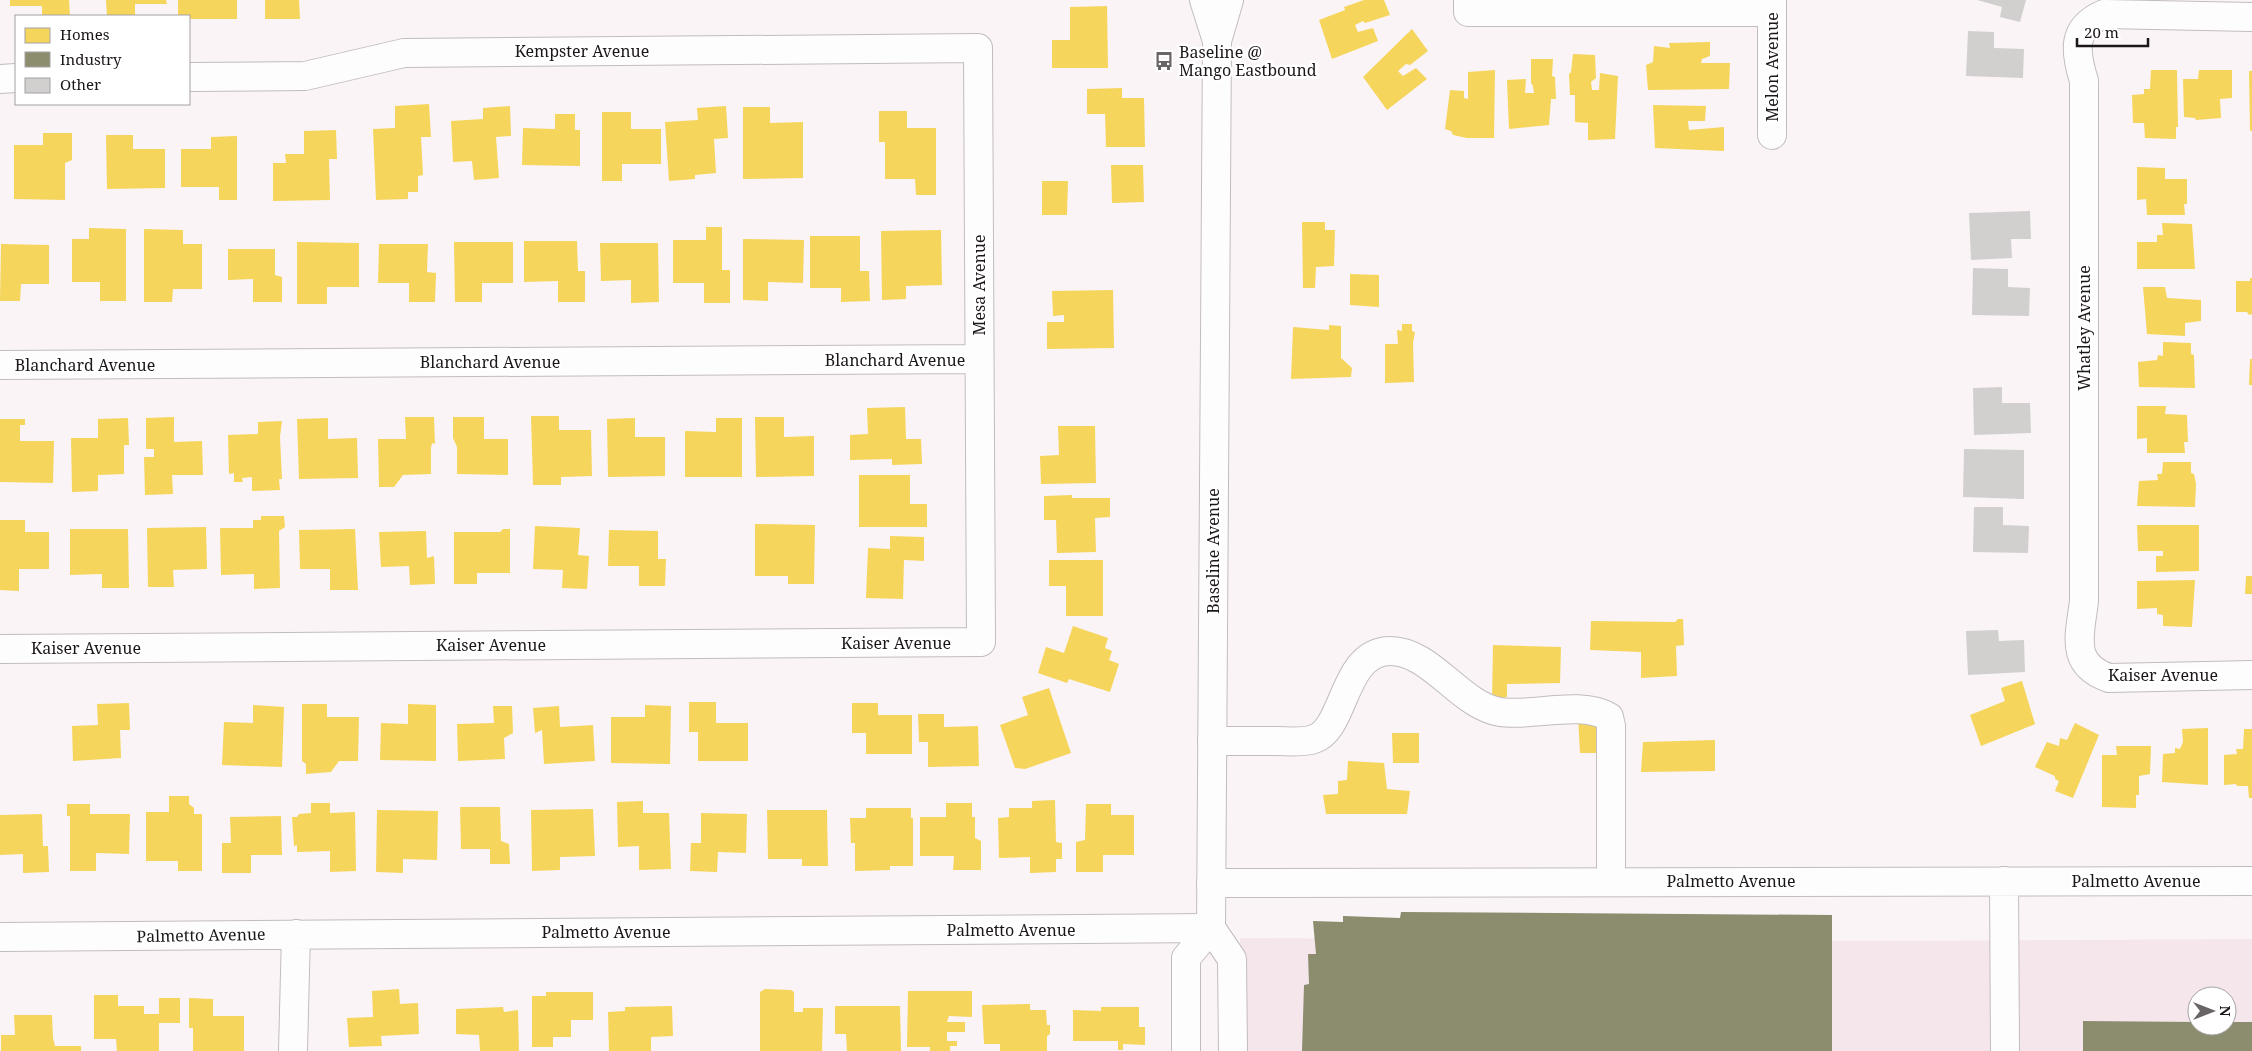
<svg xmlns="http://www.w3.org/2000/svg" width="2252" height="1051" font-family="'Noto Serif',serif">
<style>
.built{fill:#f5e6ec;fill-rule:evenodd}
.homes{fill:#f6d55c}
.industry{fill:#8c8c6e}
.building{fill:#d1d0cf}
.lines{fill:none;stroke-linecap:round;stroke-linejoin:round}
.minor-casing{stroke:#c2bcbe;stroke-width:30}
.major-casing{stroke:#c2bcbe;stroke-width:30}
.minor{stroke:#fefdfe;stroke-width:28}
.major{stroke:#fefdfe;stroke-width:28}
.labels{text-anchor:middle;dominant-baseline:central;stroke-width:5;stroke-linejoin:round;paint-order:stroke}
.street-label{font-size:16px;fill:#1b1618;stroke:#fff}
.poi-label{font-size:16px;fill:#1b1618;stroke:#fff;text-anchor:start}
</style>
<rect width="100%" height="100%" fill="#faf4f6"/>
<!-- built -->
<path class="built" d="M 1240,938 L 1914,941 L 2252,939 L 2252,1051 L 1241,1051 ZM 2197,996 L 2227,996 L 2227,1026 L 2197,1026 Z"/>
<!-- homes -->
<path class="homes" d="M 10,0 L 69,0 L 70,16 L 42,16 L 42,6 L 10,6 Z
M 106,0 L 166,0 L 167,4 L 135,4 L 135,16 L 107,16 Z
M 178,0 L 237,0 L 237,19 L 189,19 L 189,16 L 178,16 Z
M 265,0 L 299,0 L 300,19 L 265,19 Z
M 1364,0 L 1384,0 L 1390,15 L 1365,23 L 1363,21 L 1355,25 L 1358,32 L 1373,28 L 1378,41 L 1332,59 L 1319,20 L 1345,10 L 1344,7 Z
M 1107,6 L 1108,68 L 1052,68 L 1052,40 L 1070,40 L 1070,7 Z
M 1412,29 L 1428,51 L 1410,65 L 1406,64 L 1398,71 L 1403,76 L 1416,68 L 1427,79 L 1387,110 L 1363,77 Z
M 1710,42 L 1710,56 L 1702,59 L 1701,63 L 1730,63 L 1729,89 L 1648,90 L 1646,65 L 1653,62 L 1654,46 L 1670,48 L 1669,43 Z
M 1573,54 L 1595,55 L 1596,78 L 1591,82 L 1592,90 L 1599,90 L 1600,73 L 1618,76 L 1615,139 L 1588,140 L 1588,123 L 1575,122 L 1575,95 L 1570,95 L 1569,74 L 1571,72 Z
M 1531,59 L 1553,59 L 1552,76 L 1555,77 L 1556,99 L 1551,99 L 1549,125 L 1509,129 L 1507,80 L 1526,79 L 1525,93 L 1534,93 L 1533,86 L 1531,83 Z
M 1495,70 L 1494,138 L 1467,138 L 1453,135 L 1451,131 L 1445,129 L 1450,90 L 1464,91 L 1464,98 L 1468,99 L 1468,72 Z
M 2151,70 L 2177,70 L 2178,127 L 2176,127 L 2176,139 L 2145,138 L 2144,123 L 2133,123 L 2132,95 L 2144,94 L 2144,89 L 2150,89 Z
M 2199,70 L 2232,70 L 2232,98 L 2220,99 L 2221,118 L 2196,120 L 2195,118 L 2184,117 L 2183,79 L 2198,79 Z
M 2249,71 L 2252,71 L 2252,131 L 2250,131 Z
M 1122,88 L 1122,98 L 1144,98 L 1145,147 L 1106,147 L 1105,114 L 1087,114 L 1087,89 Z
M 429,104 L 431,137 L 421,137 L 423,175 L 418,176 L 418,192 L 408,192 L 408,199 L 376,200 L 373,129 L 395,128 L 395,106 Z
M 1653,105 L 1706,106 L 1705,121 L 1688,121 L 1689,130 L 1724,127 L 1724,151 L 1655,148 Z
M 510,106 L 511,136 L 496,137 L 499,178 L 474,180 L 472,161 L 453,162 L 451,121 L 483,119 L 483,108 Z
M 726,106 L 728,138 L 714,139 L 716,173 L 695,175 L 695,179 L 669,181 L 665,122 L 698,120 L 697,108 Z
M 743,107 L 770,107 L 770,123 L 803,122 L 803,178 L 743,179 Z
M 879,111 L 907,111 L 907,128 L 936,128 L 936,195 L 916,195 L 915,179 L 885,179 L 885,142 L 879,142 Z
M 602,112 L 631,112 L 631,129 L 661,129 L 661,164 L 622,164 L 622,181 L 602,181 Z
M 555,114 L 575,114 L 575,130 L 580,130 L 580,166 L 522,165 L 523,128 L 555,129 Z
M 336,130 L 337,159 L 329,159 L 330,200 L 273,201 L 273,163 L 286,163 L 285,154 L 304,154 L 304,131 Z
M 43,133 L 72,133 L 72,160 L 65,163 L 65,200 L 14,199 L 14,145 L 43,145 Z
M 106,135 L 133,135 L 133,149 L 165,149 L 165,188 L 107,189 Z
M 237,136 L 237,200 L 219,200 L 219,187 L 181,187 L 181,149 L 211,149 L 211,137 Z
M 1111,165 L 1143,165 L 1144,202 L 1112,203 Z
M 2137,167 L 2165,168 L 2165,179 L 2187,179 L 2187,204 L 2184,204 L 2185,215 L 2147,215 L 2146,199 L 2137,200 Z
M 1042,181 L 1068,181 L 1067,215 L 1042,215 Z
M 1302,222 L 1325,222 L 1325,230 L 1335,230 L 1334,266 L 1316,267 L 1315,288 L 1303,288 Z
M 2162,223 L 2192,224 L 2195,269 L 2137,269 L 2137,242 L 2157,242 L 2157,235 L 2163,235 Z
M 706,227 L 722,227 L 722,270 L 730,270 L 730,303 L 704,303 L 704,283 L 673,283 L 673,240 L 706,240 Z
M 89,228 L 126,229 L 126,301 L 100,301 L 100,282 L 72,282 L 72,239 L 89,239 Z
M 144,229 L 183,230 L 183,244 L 202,244 L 202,289 L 173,289 L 172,302 L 144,302 Z
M 941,230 L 942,285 L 906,286 L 906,299 L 882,300 L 881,231 Z
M 810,236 L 860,236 L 860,271 L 869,271 L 870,301 L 841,302 L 841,288 L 810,288 Z
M 743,239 L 804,240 L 803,283 L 768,282 L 768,301 L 743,300 Z
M 524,241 L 577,241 L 578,271 L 585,271 L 585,302 L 558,302 L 558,281 L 524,282 Z
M 297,242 L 359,243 L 359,287 L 327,287 L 327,304 L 297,304 Z
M 454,242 L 513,242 L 513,283 L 482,283 L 482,302 L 455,302 Z
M 600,243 L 658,243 L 659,302 L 631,303 L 631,280 L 601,281 Z
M 1,244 L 49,245 L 49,284 L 21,284 L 20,301 L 0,301 Z
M 379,244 L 428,244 L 427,272 L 436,273 L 435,302 L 409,302 L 409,283 L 378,283 Z
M 228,249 L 275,249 L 275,275 L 282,277 L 282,302 L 253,302 L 253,279 L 228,280 Z
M 1350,274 L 1379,275 L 1379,307 L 1350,305 Z
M 2250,278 L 2252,278 L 2252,314 L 2249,315 L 2247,312 L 2236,312 L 2236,281 L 2250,281 Z
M 2143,287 L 2165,287 L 2167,298 L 2201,300 L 2201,321 L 2185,323 L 2185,336 L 2147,334 Z
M 1113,290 L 1114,348 L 1047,349 L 1047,322 L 1064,322 L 1064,315 L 1053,316 L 1052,291 Z
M 1402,324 L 1412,324 L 1412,331 L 1415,332 L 1413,343 L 1414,382 L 1385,383 L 1385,344 L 1398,344 L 1397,330 L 1402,331 Z
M 1329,325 L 1341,326 L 1341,358 L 1352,368 L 1351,377 L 1291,379 L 1293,327 L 1329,330 Z
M 2163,342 L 2191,343 L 2191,354 L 2194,355 L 2195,388 L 2139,387 L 2138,362 L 2157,360 L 2158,355 L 2163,356 Z
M 2250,359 L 2252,359 L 2252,385 L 2249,385 Z
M 2137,406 L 2166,406 L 2165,414 L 2187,415 L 2188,442 L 2184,442 L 2185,453 L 2147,453 L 2147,438 L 2137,439 Z
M 905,407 L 906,439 L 921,439 L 922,464 L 892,465 L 892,459 L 850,460 L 850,435 L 868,434 L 867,408 Z
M 531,416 L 559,416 L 559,430 L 591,430 L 592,476 L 561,477 L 561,485 L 533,485 Z
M 174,417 L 174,442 L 202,441 L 203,475 L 172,475 L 173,494 L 145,495 L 144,457 L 154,457 L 154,449 L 146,449 L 146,418 Z
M 405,417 L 434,417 L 435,444 L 432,443 L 431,448 L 431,474 L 403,475 L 394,487 L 379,487 L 378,439 L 406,439 Z
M 453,417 L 484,417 L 484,439 L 508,439 L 508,475 L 457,474 L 457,447 L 453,438 Z
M 755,417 L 784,417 L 784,437 L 814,436 L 814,476 L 756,477 Z
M 128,418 L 129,445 L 124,445 L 124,474 L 98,475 L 98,491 L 72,492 L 71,438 L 98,438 L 98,419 Z
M 328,418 L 328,439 L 357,438 L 358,478 L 299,479 L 297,419 Z
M 635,418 L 635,437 L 665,437 L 665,476 L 608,477 L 607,419 Z
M 716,418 L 742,418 L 742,477 L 685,477 L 685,431 L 716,432 Z
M 0,419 L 25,419 L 25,425 L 20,425 L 20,441 L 54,441 L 53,483 L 0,482 Z
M 282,421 L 280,437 L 282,479 L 279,479 L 280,490 L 252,491 L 252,477 L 242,478 L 243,482 L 234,482 L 234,473 L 229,474 L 228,435 L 258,434 L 258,422 Z
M 1058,426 L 1095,426 L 1096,483 L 1041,484 L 1040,456 L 1059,455 Z
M 2163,462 L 2191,462 L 2191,473 L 2194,474 L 2196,484 L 2195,507 L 2137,506 L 2139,481 L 2158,480 L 2157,474 L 2162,474 Z
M 859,475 L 910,475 L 910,504 L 927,504 L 927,527 L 859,527 Z
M 1072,495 L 1072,498 L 1110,498 L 1110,517 L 1095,518 L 1096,552 L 1057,553 L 1056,520 L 1044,520 L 1044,496 Z
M 261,516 L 284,516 L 285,527 L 279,531 L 280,588 L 254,589 L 254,574 L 221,575 L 220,528 L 253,528 L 253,520 L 261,520 Z
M 0,520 L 25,520 L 25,532 L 49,532 L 49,569 L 19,569 L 19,591 L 0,590 Z
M 755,524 L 815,525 L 814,584 L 788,584 L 788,576 L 755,576 Z
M 2137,525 L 2199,525 L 2199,571 L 2156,572 L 2156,556 L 2163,556 L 2163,551 L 2138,551 Z
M 535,526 L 580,528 L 578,555 L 589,556 L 587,589 L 562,588 L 563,570 L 533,569 Z
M 206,527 L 207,569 L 173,570 L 174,587 L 148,587 L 147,528 Z
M 70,529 L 128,529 L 129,588 L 102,588 L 102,574 L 70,575 Z
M 355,529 L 358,590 L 330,590 L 330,569 L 300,569 L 299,530 Z
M 503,529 L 510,529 L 510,573 L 477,573 L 477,584 L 454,584 L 454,532 L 500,532 Z
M 609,530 L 658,531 L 658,559 L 666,559 L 665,586 L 639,586 L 639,566 L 608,566 Z
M 426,531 L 427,558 L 434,556 L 435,584 L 410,585 L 409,566 L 381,567 L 379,532 Z
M 890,536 L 924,537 L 924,561 L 904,560 L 903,599 L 866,598 L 868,548 L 890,549 Z
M 1049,560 L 1103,560 L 1103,616 L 1066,616 L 1066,586 L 1049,586 Z
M 2246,576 L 2252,576 L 2252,594 L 2245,594 Z
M 2195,580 L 2192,627 L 2163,626 L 2163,615 L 2157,614 L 2157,608 L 2137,609 L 2137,581 Z
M 1678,619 L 1683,619 L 1684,645 L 1676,646 L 1677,676 L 1641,678 L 1641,652 L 1590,650 L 1591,621 L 1675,622 Z
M 1073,626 L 1108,638 L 1105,648 L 1112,651 L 1109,660 L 1119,664 L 1110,692 L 1069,679 L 1067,683 L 1038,673 L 1046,647 L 1064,653 Z
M 1493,645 L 1561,647 L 1560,683 L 1507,684 L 1507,697 L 1492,699 Z
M 2022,681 L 2035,724 L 1981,746 L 1970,715 L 2005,701 L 2001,688 Z
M 1049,688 L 1071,753 L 1025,769 L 1015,768 L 1000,725 L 1028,715 L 1022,697 Z
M 689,702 L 716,702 L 716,723 L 748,723 L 748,761 L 698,761 L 698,732 L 689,732 Z
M 129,703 L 130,730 L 120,730 L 121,758 L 73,761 L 72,726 L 98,725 L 97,704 Z
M 852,703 L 878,703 L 878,715 L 912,715 L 912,754 L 866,754 L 866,733 L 852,733 Z
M 302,704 L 327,704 L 327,717 L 359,717 L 358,761 L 339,761 L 331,772 L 306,774 L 306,764 L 302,761 Z
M 408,704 L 436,705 L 436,761 L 380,760 L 381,723 L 408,724 Z
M 253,705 L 284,707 L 282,767 L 222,765 L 224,722 L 253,723 Z
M 645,705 L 671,706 L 670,764 L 611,763 L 611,717 L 645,717 Z
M 493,706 L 512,706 L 513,733 L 504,738 L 505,759 L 458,761 L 457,724 L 494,723 Z
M 559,706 L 560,727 L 593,725 L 595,761 L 544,764 L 542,730 L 535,733 L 533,708 Z
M 918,714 L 944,714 L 944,727 L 978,726 L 979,766 L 928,767 L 928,742 L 919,742 Z
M 1578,717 L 1609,717 L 1605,753 L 1580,753 Z
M 2075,723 L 2099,735 L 2073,798 L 2055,791 L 2059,781 L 2055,779 L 2055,776 L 2035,767 L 2047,742 L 2059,746 L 2060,738 L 2067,740 Z
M 2208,728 L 2208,785 L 2162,782 L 2163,754 L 2175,753 L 2175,748 L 2180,749 L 2183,742 L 2182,729 Z
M 2244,729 L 2252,729 L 2252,798 L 2249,798 L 2248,786 L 2237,786 L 2236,784 L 2224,785 L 2224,755 L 2237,754 L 2236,749 L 2243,749 Z
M 1392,733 L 1419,733 L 1419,763 L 1393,763 Z
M 1715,740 L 1715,771 L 1641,772 L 1643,742 Z
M 2116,746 L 2151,746 L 2150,774 L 2139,776 L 2139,795 L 2136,795 L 2136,808 L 2102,807 L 2102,755 L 2117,755 Z
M 1348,761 L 1384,763 L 1387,789 L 1410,791 L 1407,814 L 1326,814 L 1323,795 L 1338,794 L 1338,781 L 1347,780 Z
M 169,796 L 189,796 L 189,804 L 194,808 L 194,814 L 202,814 L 202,871 L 178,871 L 178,861 L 146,861 L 146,812 L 169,812 Z
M 1055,800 L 1056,842 L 1062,843 L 1062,859 L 1056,859 L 1056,872 L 1030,873 L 1030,857 L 999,858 L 998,818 L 1009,817 L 1009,808 L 1032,808 L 1032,801 Z
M 643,801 L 643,813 L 669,813 L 671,869 L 639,870 L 639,846 L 618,847 L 617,802 Z
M 311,803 L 330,803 L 330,813 L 355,812 L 356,871 L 330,872 L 330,851 L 297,852 L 297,845 L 294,846 L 292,817 L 297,817 L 299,814 L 311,813 Z
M 946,803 L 972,803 L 972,817 L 975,817 L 975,838 L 981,841 L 981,870 L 953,870 L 954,856 L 920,856 L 920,817 L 946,817 Z
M 67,804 L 90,804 L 90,814 L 130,814 L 129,854 L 96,853 L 96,871 L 70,871 L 70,816 L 67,816 Z
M 1086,804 L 1111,804 L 1111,815 L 1134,815 L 1134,855 L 1103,855 L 1103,872 L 1076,872 L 1076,842 L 1085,840 Z
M 460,807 L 500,807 L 501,841 L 509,844 L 510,864 L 490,864 L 490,849 L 461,849 Z
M 866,808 L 911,808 L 911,818 L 913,818 L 913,866 L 890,866 L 890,870 L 855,871 L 855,843 L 851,843 L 850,818 L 866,818 Z
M 593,809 L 595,856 L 560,857 L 560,870 L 532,871 L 531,810 Z
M 377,810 L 438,811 L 437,860 L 403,859 L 403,873 L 376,872 Z
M 767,810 L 827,810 L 828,866 L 802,866 L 802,859 L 768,859 Z
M 701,813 L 747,814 L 746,853 L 718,852 L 717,872 L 690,871 L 691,843 L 701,843 Z
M 42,814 L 43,846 L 48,846 L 49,872 L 23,873 L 23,854 L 0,855 L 0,815 Z
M 281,816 L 282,855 L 251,855 L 251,873 L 222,873 L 222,843 L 231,843 L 230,817 Z
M 399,989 L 400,1004 L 418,1003 L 419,1034 L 381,1036 L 382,1046 L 349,1047 L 347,1018 L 373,1017 L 372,991 Z
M 765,989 L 791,990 L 794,992 L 794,1012 L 803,1012 L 803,1008 L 823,1008 L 822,1051 L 760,1051 L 760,992 Z
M 908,991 L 972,991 L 972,1017 L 949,1016 L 947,1022 L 965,1022 L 965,1032 L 947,1032 L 947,1041 L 957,1041 L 957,1046 L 950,1046 L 950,1051 L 930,1051 L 930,1047 L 907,1047 Z
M 546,992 L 593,992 L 593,1020 L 571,1020 L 571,1037 L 553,1037 L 553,1047 L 532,1047 L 532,996 L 546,996 Z
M 94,995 L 118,995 L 118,1006 L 144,1006 L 144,1014 L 159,1014 L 159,998 L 180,998 L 180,1023 L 159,1023 L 159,1051 L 117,1051 L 116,1039 L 94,1039 Z
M 189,998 L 213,999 L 213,1016 L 244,1016 L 244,1051 L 193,1051 L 193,1028 L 189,1028 Z
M 1030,1004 L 1030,1010 L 1046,1010 L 1047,1025 L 1050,1025 L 1050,1034 L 1047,1036 L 1047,1051 L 1000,1051 L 1000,1044 L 984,1044 L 982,1005 Z
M 672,1006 L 673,1036 L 651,1037 L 651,1051 L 609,1051 L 608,1012 L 625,1011 L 625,1007 Z
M 835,1006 L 900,1006 L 901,1051 L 847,1051 L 846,1034 L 835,1034 Z
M 503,1007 L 504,1012 L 518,1010 L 519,1051 L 480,1051 L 479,1035 L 456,1034 L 456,1009 Z
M 1101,1007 L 1139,1007 L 1139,1027 L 1145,1027 L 1145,1045 L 1123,1044 L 1123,1050 L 1118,1050 L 1118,1041 L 1073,1041 L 1073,1010 L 1101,1011 Z
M 14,1015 L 52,1015 L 53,1038 L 55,1046 L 81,1046 L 81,1051 L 1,1051 L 1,1035 L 15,1035 Z"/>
<!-- industry -->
<path class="industry" d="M 1401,912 L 1832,915 L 1832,1051 L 1302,1051 L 1304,985 L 1309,984 L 1308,954 L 1316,954 L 1313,921 L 1343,922 L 1343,916 L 1400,918 Z
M 2083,1021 L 2197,1022 L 2197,1026 L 2227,1026 L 2227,1022 L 2252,1022 L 2252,1051 L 2083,1051 Z"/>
<!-- building -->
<path class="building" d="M 1977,0 L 2026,0 L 2020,22 L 2000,17 L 2002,7 Z
M 1968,31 L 1994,32 L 1994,48 L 2024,49 L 2023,78 L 1966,76 Z
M 2030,211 L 2031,239 L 2011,239 L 2012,258 L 1971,260 L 1969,213 Z
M 1973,268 L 2008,269 L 2008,287 L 2030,288 L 2029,316 L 1972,315 Z
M 2002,387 L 2002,403 L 2030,403 L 2031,433 L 1974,435 L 1973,388 Z
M 1964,449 L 2024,450 L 2024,499 L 1963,497 Z
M 1974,507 L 2003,507 L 2003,525 L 2029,526 L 2028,553 L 1973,552 Z
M 1998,630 L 1999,641 L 2024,640 L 2025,672 L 1968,675 L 1966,631 Z"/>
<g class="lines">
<!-- minor casing -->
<g class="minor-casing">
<path id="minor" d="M 1468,0 L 1468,12 L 1772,12
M 2252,17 L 2104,14 C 2071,28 2075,52 2084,81 L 2084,601 C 2080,635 2069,664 2109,678 L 2252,675
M 0,79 L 16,78
M 1772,135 L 1772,0
M 0,365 L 979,359
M 0,649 L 981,642 L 978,48 L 404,53 L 305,76 L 189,77
M 1212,741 C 1233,741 1255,741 1276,741 C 1288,741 1303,743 1314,739 C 1346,728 1342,653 1389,651 C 1431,650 1459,705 1500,712 C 1532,717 1580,700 1609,717 L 1611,726 L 1611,881
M 2004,881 L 2005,1051
M 1211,883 L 2252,881
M 0,937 L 1211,928
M 293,1051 L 296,934"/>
</g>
<!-- major casing -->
<g class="major-casing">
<path id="major" d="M 1204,0 L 1217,41
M 1211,928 L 1232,959 L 1233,1051
M 1186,1051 L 1186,958 L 1211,928 L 1217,41 L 1229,0"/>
</g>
<!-- minor -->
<use href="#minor" class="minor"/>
<!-- major -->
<use href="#major" class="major"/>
</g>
<!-- icons -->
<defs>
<g id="bus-bare" transform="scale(1.5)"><path d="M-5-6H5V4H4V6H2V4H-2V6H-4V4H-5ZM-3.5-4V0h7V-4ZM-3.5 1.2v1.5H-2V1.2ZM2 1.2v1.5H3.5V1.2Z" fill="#696466" stroke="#fff" stroke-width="2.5" paint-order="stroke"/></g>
</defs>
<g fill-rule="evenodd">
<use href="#bus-bare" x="1164" y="61"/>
</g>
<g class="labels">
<!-- street labels -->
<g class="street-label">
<text x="582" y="51">Kempster Avenue</text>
<text transform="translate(1772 67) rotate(-90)">Melon Avenue</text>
<text transform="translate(979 285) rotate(-90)">Mesa Avenue</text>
<text transform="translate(2084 328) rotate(-90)">Whatley Avenue</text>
<text x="895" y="360">Blanchard Avenue</text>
<text x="490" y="362">Blanchard Avenue</text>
<text x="85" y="365">Blanchard Avenue</text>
<text transform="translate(1213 551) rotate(-90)">Baseline Avenue</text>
<text x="896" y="643">Kaiser Avenue</text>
<text x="491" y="645">Kaiser Avenue</text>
<text x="86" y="648">Kaiser Avenue</text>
<text x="2163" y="675">Kaiser Avenue</text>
<text x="1731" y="881">Palmetto Avenue</text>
<text x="2136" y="881">Palmetto Avenue</text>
<text x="1011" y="930">Palmetto Avenue</text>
<text x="606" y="932">Palmetto Avenue</text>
<text transform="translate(201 935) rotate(-1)">Palmetto Avenue</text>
</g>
<!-- poi labels -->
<g class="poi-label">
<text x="1179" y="52">Baseline @<tspan x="1179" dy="18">Mango Eastbound</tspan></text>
</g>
</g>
<!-- legend -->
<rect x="15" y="15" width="175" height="90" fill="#ffffff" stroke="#a4a2a3"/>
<rect x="25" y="28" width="25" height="15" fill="#f6d55c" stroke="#a4a2a3"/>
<text x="60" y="40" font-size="15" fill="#1b1618">Homes</text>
<rect x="25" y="52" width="25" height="15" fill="#8c8c6e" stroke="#a4a2a3"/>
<text x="60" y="65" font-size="15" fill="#1b1618">Industry</text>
<rect x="25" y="78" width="25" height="15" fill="#d1d0cf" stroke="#a4a2a3"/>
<text x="60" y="90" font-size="15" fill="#1b1618">Other</text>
<!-- north arrow -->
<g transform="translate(2212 1011) rotate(90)"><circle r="24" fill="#ffffff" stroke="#a4a2a3"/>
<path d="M0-4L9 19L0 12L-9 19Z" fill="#696466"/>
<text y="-8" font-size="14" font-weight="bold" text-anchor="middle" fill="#1b1618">N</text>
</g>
<!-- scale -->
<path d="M2077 38v8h71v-8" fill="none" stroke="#1b1618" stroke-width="2.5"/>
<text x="2084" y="38" font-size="15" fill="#1b1618" stroke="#ffffff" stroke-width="4" paint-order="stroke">20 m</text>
</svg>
